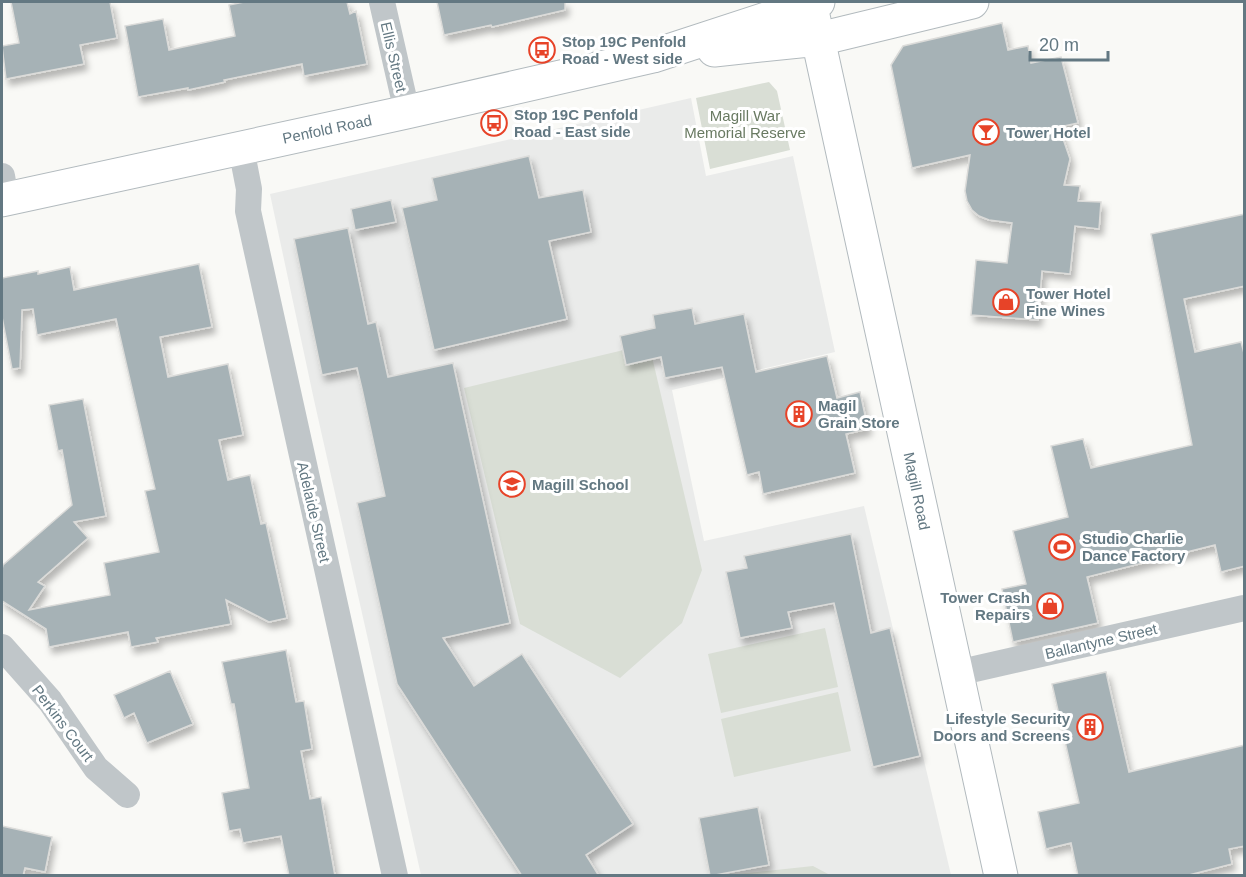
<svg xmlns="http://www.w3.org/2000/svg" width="1246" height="877" font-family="Arial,sans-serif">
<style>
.built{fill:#eaebea}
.green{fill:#d9ded5}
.building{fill:#a6b2b6;stroke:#dbdbd9;stroke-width:1.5;filter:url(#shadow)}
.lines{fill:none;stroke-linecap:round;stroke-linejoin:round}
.secondary-casing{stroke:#b2babe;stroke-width:35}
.minor{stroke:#c0c6c9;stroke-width:26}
.secondary{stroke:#fff;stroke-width:33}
.labels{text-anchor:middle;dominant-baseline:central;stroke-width:6;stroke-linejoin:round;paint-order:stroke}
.poi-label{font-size:15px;font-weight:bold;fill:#637882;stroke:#fff;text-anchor:start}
.street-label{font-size:15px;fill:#637882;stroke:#fff}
.park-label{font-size:15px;fill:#697a62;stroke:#fff}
</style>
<defs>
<filter id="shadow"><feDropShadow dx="3.5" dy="6" stdDeviation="3" flood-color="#0004"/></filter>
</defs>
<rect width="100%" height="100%" fill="#f9f9f6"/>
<!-- built -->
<path class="built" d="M 691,98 L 706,176 L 793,156 L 835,352 L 672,390 L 704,541 L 864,506 L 951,875 L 421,875 L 314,400 L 270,194 Z"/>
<!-- green -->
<path class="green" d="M 769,82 L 777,91 L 790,150 L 710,169 L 696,98 Z
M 649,344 L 702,570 L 682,623 L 620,678 L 520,624 L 464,388 Z
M 825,628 L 838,687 L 721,713 L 708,654 Z
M 838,692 L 851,751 L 734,777 L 721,719 Z
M 813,866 L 830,875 L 730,875 Z"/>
<!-- building -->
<path class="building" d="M 11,2 L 110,2 L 117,38 L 80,45 L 84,64 L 6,79 L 2,46 L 19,43 Z
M 244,2 L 347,2 L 350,14 L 356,11 L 367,64 L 304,76 L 302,64 L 224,80 L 225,82 L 188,90 L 188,88 L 138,97 L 125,26 L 163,19 L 169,50 L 235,36 L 229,5 Z
M 437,2 L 565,2 L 565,10 L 492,27 L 491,25 L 444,35 Z
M 1002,23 L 1008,50 L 1028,46 L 1031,63 L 1061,57 L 1078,123 L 1059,127 L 1070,159 L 1064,185 L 1080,186 L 1078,201 L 1101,202 L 1099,229 L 1075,226 L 1070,274 L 1042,271 L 1038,320 L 971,315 L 976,260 L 1007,263 L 1012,223 L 989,220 L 979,216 L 972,210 L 967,201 L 965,191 L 970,155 L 912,168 L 891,65 L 903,46 Z
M 529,156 L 539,198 L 583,190 L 591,232 L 549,241 L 567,319 L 434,350 L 402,208 L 437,200 L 432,178 Z
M 391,200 L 396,222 L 355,230 L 351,209 Z
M 1245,214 L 1245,286 L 1184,299 L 1195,352 L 1241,342 L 1245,357 L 1245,566 L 1221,572 L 1215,545 L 1087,577 L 1098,623 L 1013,642 L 1002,589 L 1026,584 L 1013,531 L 1068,517 L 1051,446 L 1083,439 L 1091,468 L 1192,445 L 1151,234 Z
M 348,228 L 368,324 L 376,322 L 388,377 L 453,363 L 510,623 L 443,638 L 474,686 L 522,654 L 633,824 L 586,855 L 599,876 L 522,876 L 397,684 L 357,503 L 385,496 L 362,389 L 357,368 L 322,375 L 294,239 Z
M 199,264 L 212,327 L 160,337 L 168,377 L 228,364 L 243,435 L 219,440 L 228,480 L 250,475 L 261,524 L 266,523 L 287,618 L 269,622 L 226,600 L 231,624 L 156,638 L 158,642 L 131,647 L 128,632 L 49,647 L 46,629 L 2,601 L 2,569 L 3,565 L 72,505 L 62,450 L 58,451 L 49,405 L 83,399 L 106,516 L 74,522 L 88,538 L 38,582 L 45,586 L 29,610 L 110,595 L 104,563 L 159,552 L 145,491 L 155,489 L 116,319 L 37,335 L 33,309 L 22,310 L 20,368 L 12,369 L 2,317 L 2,278 L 38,271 L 38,274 L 70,267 L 74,290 Z
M 692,308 L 695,324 L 744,314 L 756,372 L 827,356 L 837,398 L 860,392 L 868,429 L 846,434 L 855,473 L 763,494 L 759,472 L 747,475 L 722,367 L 665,378 L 661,357 L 626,365 L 620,336 L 655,328 L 653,315 Z
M 851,534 L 871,633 L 890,628 L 920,756 L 873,767 L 834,603 L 788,612 L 792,628 L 740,638 L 726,572 L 747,568 L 744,556 Z
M 286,650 L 296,702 L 304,701 L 312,749 L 301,751 L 310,799 L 321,797 L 335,876 L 289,876 L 281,836 L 243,843 L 240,829 L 229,831 L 222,793 L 249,788 L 234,704 L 231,704 L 222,662 Z
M 170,671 L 193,724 L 147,743 L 134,713 L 124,718 L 114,695 Z
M 1106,672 L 1129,772 L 1245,745 L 1245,846 L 1229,849 L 1232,864 L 1185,876 L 1078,876 L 1071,843 L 1046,849 L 1038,812 L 1079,803 L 1052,684 Z
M 758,807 L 769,865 L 710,876 L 699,818 Z
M 2,826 L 52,837 L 45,872 L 25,868 L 23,876 L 2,876 Z"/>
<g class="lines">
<!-- secondary casing -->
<g class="secondary-casing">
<path id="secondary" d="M 810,2 L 1001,876
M 714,50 L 819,39 L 972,2
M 2,200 L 407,112 L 653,56 L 818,2"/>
</g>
<!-- minor -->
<path class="minor" d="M 382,2 L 407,112
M 241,148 L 249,189 L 248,211 L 395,876
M 2,176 L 6,199
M 2,647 L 50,701 L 96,768 L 127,795
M 957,673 L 1244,608"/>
<!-- secondary -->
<use href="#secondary" class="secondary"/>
</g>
<!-- icons -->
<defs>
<g id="bus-ring" transform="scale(1.35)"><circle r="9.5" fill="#fff" stroke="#e74328" stroke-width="1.5"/><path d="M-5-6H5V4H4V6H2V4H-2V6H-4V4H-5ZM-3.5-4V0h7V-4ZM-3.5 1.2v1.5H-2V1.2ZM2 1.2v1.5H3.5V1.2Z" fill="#e74328"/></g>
<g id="bar-ring" transform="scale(1.35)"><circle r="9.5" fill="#fff" stroke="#e74328" stroke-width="1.5"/><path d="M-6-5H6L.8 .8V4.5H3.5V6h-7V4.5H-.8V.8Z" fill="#e74328"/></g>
<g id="shop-ring" transform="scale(1.35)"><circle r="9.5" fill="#fff" stroke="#e74328" stroke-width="1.5"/><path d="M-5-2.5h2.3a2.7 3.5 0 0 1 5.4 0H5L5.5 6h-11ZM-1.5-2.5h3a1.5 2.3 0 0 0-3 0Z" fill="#e74328"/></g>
<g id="building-ring" transform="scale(1.35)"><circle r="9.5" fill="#fff" stroke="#e74328" stroke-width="1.5"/><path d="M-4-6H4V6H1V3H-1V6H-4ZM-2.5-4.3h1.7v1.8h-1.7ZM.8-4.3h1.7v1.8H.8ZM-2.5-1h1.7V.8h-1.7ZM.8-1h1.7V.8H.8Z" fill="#e74328"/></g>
<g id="school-ring" transform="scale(1.35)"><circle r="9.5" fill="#fff" stroke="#e74328" stroke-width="1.5"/><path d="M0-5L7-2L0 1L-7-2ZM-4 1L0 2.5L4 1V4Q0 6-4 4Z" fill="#e74328"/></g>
<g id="stadium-ring" transform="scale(1.35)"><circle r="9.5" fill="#fff" stroke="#e74328" stroke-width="1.5"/><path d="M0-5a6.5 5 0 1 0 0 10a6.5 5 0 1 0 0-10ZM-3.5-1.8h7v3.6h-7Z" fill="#e74328"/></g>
</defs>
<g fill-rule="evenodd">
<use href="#bus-ring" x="542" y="50"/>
<use href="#bus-ring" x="494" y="123"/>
<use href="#bar-ring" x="986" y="132"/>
<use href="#shop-ring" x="1006" y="302"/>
<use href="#building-ring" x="799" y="414"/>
<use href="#school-ring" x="512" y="484"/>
<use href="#stadium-ring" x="1062" y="547"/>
<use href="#shop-ring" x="1050" y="606"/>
<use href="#building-ring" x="1090" y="727"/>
</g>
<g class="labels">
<!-- poi labels -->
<g class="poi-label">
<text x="562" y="41">Stop 19C Penfold<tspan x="562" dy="17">Road - West side</tspan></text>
<text x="514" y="114">Stop 19C Penfold<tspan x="514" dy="17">Road - East side</tspan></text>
<text x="1006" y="132">Tower Hotel</text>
<text x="1026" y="293">Tower Hotel<tspan x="1026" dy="17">Fine Wines</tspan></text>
<text x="818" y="405">Magil<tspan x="818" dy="17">Grain Store</tspan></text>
<text x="532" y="484">Magill School</text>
<text x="1082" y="538">Studio Charlie<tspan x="1082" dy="17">Dance Factory</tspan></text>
<text x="1030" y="597" text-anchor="end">Tower Crash<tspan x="1030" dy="17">Repairs</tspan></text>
<text x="1070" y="718" text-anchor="end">Lifestyle Security<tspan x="1070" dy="17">Doors and Screens</tspan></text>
</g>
<!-- street labels -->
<g class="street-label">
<text transform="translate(394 57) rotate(77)">Ellis Street</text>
<text transform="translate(327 129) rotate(-12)">Penfold Road</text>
<text transform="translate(917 491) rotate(78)">Magill Road</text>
<text transform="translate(314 512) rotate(77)">Adelaide Street</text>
<text transform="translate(1101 641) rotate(-13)">Ballantyne Street</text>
<text transform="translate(63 723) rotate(53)">Perkins Court</text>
</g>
<!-- park labels -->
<g class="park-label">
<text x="745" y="115">Magill War<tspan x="745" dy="17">Memorial Reserve</tspan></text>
</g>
</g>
<!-- border -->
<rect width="1246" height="877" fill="none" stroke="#637882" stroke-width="6"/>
<!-- scale -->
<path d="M1030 51v9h78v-9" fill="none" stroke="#637882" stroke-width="3"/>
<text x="1039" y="51" font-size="18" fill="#637882" stroke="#ffffff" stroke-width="4.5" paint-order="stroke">20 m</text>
</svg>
